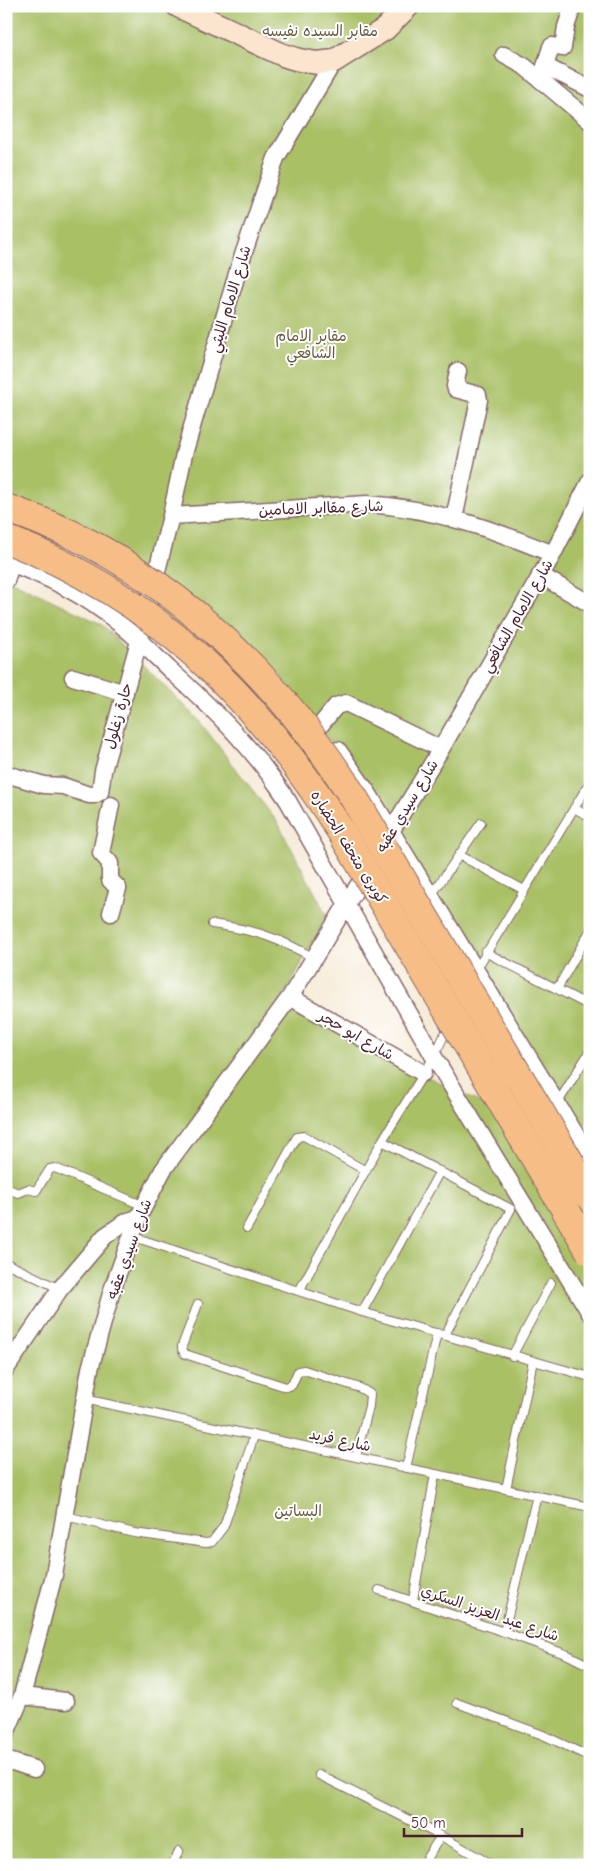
<svg xmlns="http://www.w3.org/2000/svg" width="596" height="1871" font-family="'Comic Neue','Playpen Sans Arabic',sans-serif">
<style>
.green{fill:#a9c065;stroke:#7a7048}
.lines{fill:none;stroke-linecap:round;stroke-linejoin:round}
.lane-casing{stroke:#866667;stroke-width:10}
.street-casing{stroke:#866667;stroke-width:19}
.secondary-casing{stroke:#866667;stroke-width:25}
.lane{stroke:#fff;stroke-width:8}
.street{stroke:#fff;stroke-width:16}
.secondary{stroke:#fbe5cf;stroke-width:22}
.highway-bridge-casing{stroke:#866667;stroke-width:30;stroke-linecap:butt}
.highway-bridge{stroke:#f6be86;stroke-width:28}
.labels{text-anchor:middle;dominant-baseline:central;stroke-width:4;stroke-linejoin:round;paint-order:stroke}
.park-label{font-size:15px;fill:#6b573f;stroke:#fff}
.street-label{font-size:15px;fill:#4a1f2b;stroke:#fff}
</style>
<rect width="100%" height="100%" fill="#fff"/>
<filter id="ink" filterUnits="userSpaceOnUse"><feTurbulence type="fractalNoise" baseFrequency=".02" numOctaves="2"/><feDisplacementMap in="SourceGraphic" scale="10" xChannelSelector="R" yChannelSelector="G"/><feConvolveMatrix kernelMatrix="1 2 1 2 8 2 1 2 1" color-interpolation-filters="sRGB"/></filter>
<filter id="wash" filterUnits="userSpaceOnUse"><feTurbulence type="fractalNoise" baseFrequency=".0096" numOctaves="4" result="noise"/><feDisplacementMap in="SourceGraphic" scale="20" xChannelSelector="R" yChannelSelector="G"/><feGaussianBlur stdDeviation="1.12" result="paint"/><feColorMatrix in="noise" values="0 0 0 0 0 0 0 0 0 0 0 0 0 0 0 0 0 1.4 0 .05"/><feComposite in="paint" operator="in"/></filter>
<g filter="url(#wash)">
<rect width="100%" height="100%" fill="#f6ead6"/>
<!-- green -->
<path class="green" d="M 6,6 L 158,6 L 296,66 L 344,65 L 414,6 L 590,6 L 590,1126 L 548,1104 L 419,891 L 405,837 L 327,738 L 264,654 L 174,588 L 6,500 Z
M 188,6 L 403,6 L 328,57 L 301,55 Z
M 6,578 L 101,624 L 195,716 L 278,823 L 327,916 L 280,1003 L 590,1158 L 590,1865 L 6,1865 Z"/>
</g>
<g filter="url(#ink)">
<g class="lines">
<!-- lane casing -->
<g class="lane-casing">
<path id="lane" d="M 574,808 L 590,817
M 459,855 L 524,890
M 431,896 L 481,823
M 212,924 C 254,930 277,937 314,958
M 485,952 L 590,1006
M 476,970 L 590,782
M 557,989 L 590,931
M 557,1104 L 590,1051
M 382,1141 L 511,1209 L 445,1335
M 6,1188 L 18,1193 L 28,1189 L 36,1191 L 50,1169 L 55,1168 L 144,1206
M 247,1228 L 297,1137 L 304,1136 L 366,1171
M 131,1236 L 362,1312 L 590,1377
M 6,1263 L 60,1289
M 299,1291 L 382,1141 L 434,1057 L 449,1025
M 198,1304 L 182,1346 L 182,1349 L 185,1354 L 286,1387 L 292,1385 L 298,1371 L 304,1370 L 360,1388 L 370,1394 L 369,1406 L 356,1457
M 362,1312 L 440,1171
M 512,1356 L 551,1283
M 84,1399 L 590,1507
M 406,1468 L 437,1333
M 506,1489 L 533,1361
M 66,1516 L 134,1533 L 206,1543 L 212,1542 L 224,1526 L 254,1436
M 379,1590 L 504,1632 L 568,1655 L 590,1666
M 413,1600 L 435,1474
M 504,1632 L 537,1495
M 457,1703 L 543,1735 L 590,1757
M 319,1775 L 441,1836 L 492,1865
M 172,1865 L 179,1851
M 422,1865 L 441,1836"/>
</g>
<!-- street casing -->
<g class="street-casing">
<path id="street" d="M 504,55 L 524,66 L 590,121
M 545,66 L 590,89
M 541,80 L 551,47 L 552,46 L 562,48 L 563,47 L 566,27 L 573,6
M 171,516 L 367,504 C 433,508 492,529 553,554
M 454,519 L 479,400 L 478,395 L 456,389 L 455,386 L 458,371
M 6,562 C 45,575 84,595 116,621 C 135,635 152,653 169,669 C 214,709 255,750 288,801 L 434,1057 L 590,1313
M 540,575 L 590,604
M 6,581 L 11,564
M 73,677 L 125,693
M 319,727 L 336,706 L 346,703 L 441,749
M 338,750 L 368,793 L 590,1158
M 6,774 L 44,785 L 63,786 L 89,795 L 94,795 L 100,792 L 103,771 L 139,641 L 171,516 L 184,454 L 239,267 L 276,158 L 334,61
M 111,805 L 101,853 L 110,863 L 110,880 L 118,888 L 111,913
M 290,997 L 423,1073
M 6,1369 L 60,1289 L 105,1236 L 125,1222 L 138,1218
M 22,1696 L 66,1701
M 6,1733 L 22,1696 L 54,1575 L 90,1369 L 112,1290 L 138,1218 L 163,1170 L 290,997 L 314,958 L 441,749 L 553,554 L 590,481
M 6,1760 L 34,1769"/>
</g>
<!-- secondary casing -->
<g class="secondary-casing">
<path id="secondary" d="M 178,6 L 283,55 L 299,60 L 317,63 L 334,61 L 385,29 L 408,6"/>
</g>
<!-- lane -->
<use href="#lane" class="lane"/>
<!-- street -->
<use href="#street" class="street"/>
<!-- secondary -->
<use href="#secondary" class="secondary"/>
<!-- highway-bridge casing -->
<g class="highway-bridge-casing">
<path id="highway-bridge" d="M 6,508 C 29,516 51,525 73,535 C 190,592 285,688 354,798 L 590,1196
M 6,539 C 156,597 258,699 342,833 L 590,1251"/>
</g>
<!-- highway-bridge -->
<use href="#highway-bridge" class="highway-bridge"/>
</g>
</g>
<g class="labels">
<!-- park labels -->
<g class="park-label">
<text x="320" y="31">مقابر السيده نفيسه</text>
<text x="311" y="336">مقابر الامام<tspan x="311" dy="17">الشافعي</tspan></text>
<text x="298" y="1511">البساتين</text>
</g>
<!-- street labels -->
<g class="street-label">
<text transform="translate(230 299) rotate(-73)">شارع الامام الليثي</text>
<text transform="translate(321 508) rotate(-2)">شارع مقاابر الامامين</text>
<text transform="translate(517 616) rotate(-60)">شارع الامام الشافعي</text>
<text transform="translate(118 716) rotate(-74)">حارة زغلول</text>
<text transform="translate(407 806) rotate(-59)">شارع سيدي عقبه</text>
<text transform="translate(349 847) rotate(58)">كوبرى متحف الحضاره</text>
<text transform="translate(356 1035) rotate(30)">شارع ابو حجر</text>
<text transform="translate(129 1249) rotate(-70)">شارع سيدي عقبه</text>
<text transform="translate(340 1440) rotate(12)">شارع فريد</text>
<text transform="translate(490 1613) rotate(19)">شارع عبد العزيز السكري</text>
</g>
</g>
<!-- margin -->
<rect width="596" height="1871" fill="none" stroke="#fff" stroke-width="25"/>
<!-- scale -->
<path d="M404 1828v8h118v-8" fill="none" stroke="#4a1f2b" stroke-width="2.5"/>
<text x="411" y="1828" font-size="15" fill="#4a1f2b" stroke="#ffffff" stroke-width="4" paint-order="stroke">50 m</text>
</svg>
